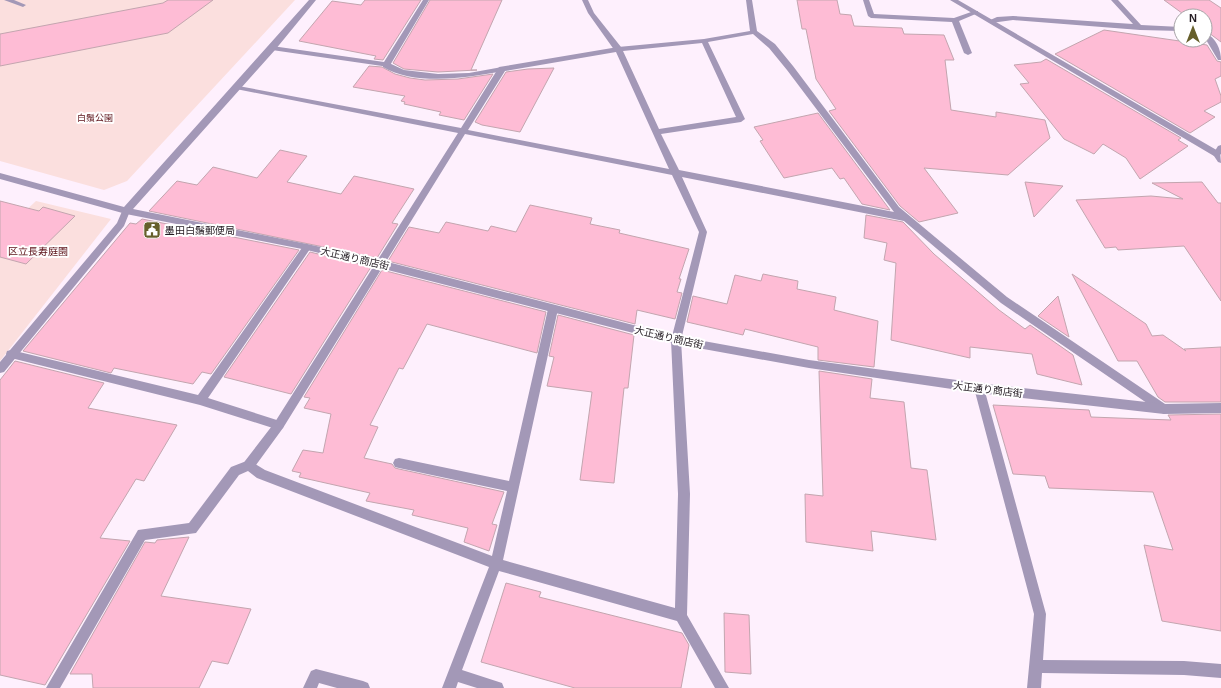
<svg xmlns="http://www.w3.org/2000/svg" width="1221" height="688" font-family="Arial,'Noto Sans JP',sans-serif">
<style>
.green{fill:#fbdfde}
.building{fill:#febcd5;stroke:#c3a5af}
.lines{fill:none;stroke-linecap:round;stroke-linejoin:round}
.service{fill:#a398b7;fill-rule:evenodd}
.minor{fill:#a398b7;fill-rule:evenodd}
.tertiary{fill:#a398b7;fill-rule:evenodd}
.labels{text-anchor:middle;stroke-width:4;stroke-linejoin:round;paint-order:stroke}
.far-park-label{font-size:9px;fill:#5a0f16;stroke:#fff}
.poi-label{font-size:10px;fill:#231b22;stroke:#fff;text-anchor:start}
.park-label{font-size:10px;fill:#5a0f16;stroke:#fff}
.street-label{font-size:10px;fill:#231b22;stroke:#fff}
</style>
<rect width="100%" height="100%" fill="#fef0fd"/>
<g class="green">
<path d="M0 0H295L127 181 104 190 0 161Z"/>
<path d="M36 201 111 219 0 361V235Z"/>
</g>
<g class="building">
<path d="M168 0H213L168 33 0 66V34L163 3Z"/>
<path d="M365 0H421L383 60 374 59 376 56 299 41 332 1 361 5Z"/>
<path d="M430 0H502L471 70H477L438 72 404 69 393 63Z"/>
<path d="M797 0H837L840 14 851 15 854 26 902 28 904 34 944 35 954 60H945L951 110 996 117V112L1045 120 1050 138 1008 175 924 168 958 213 919 222 900 206 829 111 836 109 816 79 806 29H802Z"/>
<path d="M1164 0H1209L1221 8V42L1205 30V16H1186Z"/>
<path d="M1104 30 1207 45 1217 61 1221 62V76L1215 79 1221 96V102L1204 111 1215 117 1190 133 1055 54Z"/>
<path d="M1046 59 1181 138 1178 140 1188 146 1140 179 1126 158 1103 144 1094 154 1064 139 1020 84 1029 83 1014 65 1041 62Z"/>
<path d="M369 66 382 67 395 74 410 78 425 80 458 79 493 74 464 120 439 115 441 112 404 104 405 102 401 101 405 96 353 87Z"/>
<path d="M554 68 520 132 482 125 475 122 506 72 528 69Z"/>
<path d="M818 113 890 210 862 204 844 178 840 179 832 168 784 178 760 141 763 140 754 127Z"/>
<path d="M280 150 307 156 287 182 341 194 354 176 414 189 392 223 398 224 377 258 149 211 177 181 197 185 213 167 257 178Z"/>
<path d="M1025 182 1063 186 1034 217Z"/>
<path d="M1202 182 1218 203H1221V301L1184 246 1118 250 1116 247 1105 248 1076 200 1151 196 1183 199 1152 183Z"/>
<path d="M0 201 39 211 43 207 75 216 26 264 0 257Z"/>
<path d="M530 205 592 218 590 224 620 230 619 233 689 249 679 279H681L677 292 682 293 675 319 637 310 635 324 388 261 409 227 439 233 446 222 488 231 491 226 516 232Z"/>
<path d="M866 215 903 222 934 254 999 310 1025 329 1030 325 1073 355 1082 385 1037 374 1032 354 970 347V358L891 340 896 263 884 260 887 243 864 238Z"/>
<path d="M142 219 299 250 211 374 202 372 193 384 114 368 111 373 23 351 130 223 136 224Z"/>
<path d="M310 252 371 267 291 394 224 377Z"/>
<path d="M382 270 546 312 537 353 427 324 403 369 399 368 370 425 378 427 364 458 392 464 395 468 399 469 504 492 492 524 497 525 489 551 464 542 468 528 412 515 414 510 366 501 370 493 299 477 301 473 292 471 303 450 323 453 331 414 304 408 310 398 304 397Z"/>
<path d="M763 274 798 281 797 289 836 297 834 310 878 321 874 367 818 360V347L745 329 743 335 687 322 693 296 727 304 735 275 761 281Z"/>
<path d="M1072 274 1146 324 1152 336 1163 335 1186 351 1184 349 1221 347V402H1165L1158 397 1137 361H1118Z"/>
<path d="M1058 296 1069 337 1038 316Z"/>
<path d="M558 315 634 335 628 388H624L614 483 580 480 592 392 547 386 554 357 549 356Z"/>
<path d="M15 361 104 383 88 408 177 425 144 481 136 479 100 538 130 541 45 685 0 675V380Z"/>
<path d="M819 371 872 379 870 398 904 402 911 468 927 470 936 540 871 531 873 551 806 542 805 494 823 496Z"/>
<path d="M993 405 1089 410 1091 417 1171 420 1168 415 1221 414V631L1162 621 1144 545 1173 550 1153 492 1049 488 1045 476 1013 474Z"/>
<path d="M189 537 161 596 251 609 228 664 212 661 199 688H93L92 674H70L145 542 155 543 157 540Z"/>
<path d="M506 583 541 592 539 597 682 633 689 645 681 688H575L481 662Z"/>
<path d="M724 613 749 615 751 674 725 672Z"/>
</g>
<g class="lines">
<g class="service">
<path d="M4 0H14L26 5 23 7Z"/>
<path d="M582 0H588L594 13 621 47V51H615L588 13Z"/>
<path d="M863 0H869L874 14 954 18 974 11H978V13L959 21 972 53 968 55 964 53 952 22 871 18 868 16Z"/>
<path d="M1111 0H1118L1141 25 1181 27V31L1140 30 1013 20 991 23 988 21 997 17 1013 16 1133 24Z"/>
<path d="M1205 33C1216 37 1221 50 1221 60H1218L1205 38Z"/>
<path d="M383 63H389L404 70 438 74 469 73 502 67 506 69 502 71C469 78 414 86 383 67Z"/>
<path d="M1221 145V154L1217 157 1214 156 1213 154 1218 146Z"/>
<path d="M307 244 312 247 310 249 208 398 283 422 284 425 283 428 279 430 200 405 11 358 7 357 6 354 7 351 11 350 198 395 304 245Z"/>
<path d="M553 305 556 306 558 309 503 560 675 608 678 494 671 340 672 337 676 336 680 337 681 340 690 494 687 615 729 688H715L677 621 499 571 462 670 502 683 504 688H477L458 682 456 688H442L489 567 257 478 248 471 239 475 196 533 145 540 60 688H46L138 530 189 523 231 467 249 460 265 470 492 556 507 491 399 468 395 467 393 463 395 459 399 458 509 481 548 309 550 306Z"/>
<path d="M316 669 363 681 368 683 370 688H337L319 683 317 688H303L311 671Z"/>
</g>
<g class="minor">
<path d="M423 0H429L389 67 272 50 268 48 272 46 384 62Z"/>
<path d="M746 0H752L757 31 775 44 793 66 899 207 1007 297 1168 406 1169 409 1168 412 1164 414 1160 412 1001 303 904 221 682 177 707 232 681 340 680 343 676 344 672 343 671 340 699 232 672 175 465 134 283 428 253 469 249 470 245 469 243 465 245 461 275 422 458 133 236 89H233V85L461 128 499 67 618 47 704 39 750 31ZM753 34 769 48 787 70 894 212 679 170 661 134 741 122 745 119 708 42ZM702 43 736 117 659 129 623 51ZM616 52 669 169 468 130 505 71Z"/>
<path d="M950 0H958L1220 152 1221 163 1218 162 1214 156Z"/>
<path d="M126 208 130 211 124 226 4 372 0 373V362L117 223 123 209Z"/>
<path d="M979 383 983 385 984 388 1046 614 1043 660 1184 661 1221 664V678L1184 675 1042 673 1041 688H1027L1034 614 974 388 975 385Z"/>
</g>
<path class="tertiary" d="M309 0H316L275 50 133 209 307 244 380 260 676 336 809 360 979 383 1164 404 1221 403V413L1164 414 979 393 809 368 676 344 380 268 307 250 126 214 0 179V173L124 207Z"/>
</g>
<defs>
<symbol id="civic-square" viewBox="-11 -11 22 22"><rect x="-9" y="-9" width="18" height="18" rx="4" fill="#665f2b" stroke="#fff"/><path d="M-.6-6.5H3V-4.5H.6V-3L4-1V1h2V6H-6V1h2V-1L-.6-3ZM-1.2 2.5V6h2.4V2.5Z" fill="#fff"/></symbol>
</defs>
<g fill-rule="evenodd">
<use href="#civic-square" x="142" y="220" width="20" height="20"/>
</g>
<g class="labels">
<g class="far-park-label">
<text x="95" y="121">白鬚公園</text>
</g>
<g class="poi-label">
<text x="165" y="234">墨田白鬚郵便局</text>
</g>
<g class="park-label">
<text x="38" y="255">区立長寿庭園</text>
</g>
<g class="street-label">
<text transform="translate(355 258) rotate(13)" y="4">大正通り商店街</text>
<text transform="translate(669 337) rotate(13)" y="4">大正通り商店街</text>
<text transform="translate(988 389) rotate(7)" y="4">大正通り商店街</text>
</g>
</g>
<g transform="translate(1193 28)"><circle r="19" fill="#ffffff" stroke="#a7a4a7"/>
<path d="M0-3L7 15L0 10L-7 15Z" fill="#665f2b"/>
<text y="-6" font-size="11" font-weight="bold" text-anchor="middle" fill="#231b22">N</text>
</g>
</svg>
